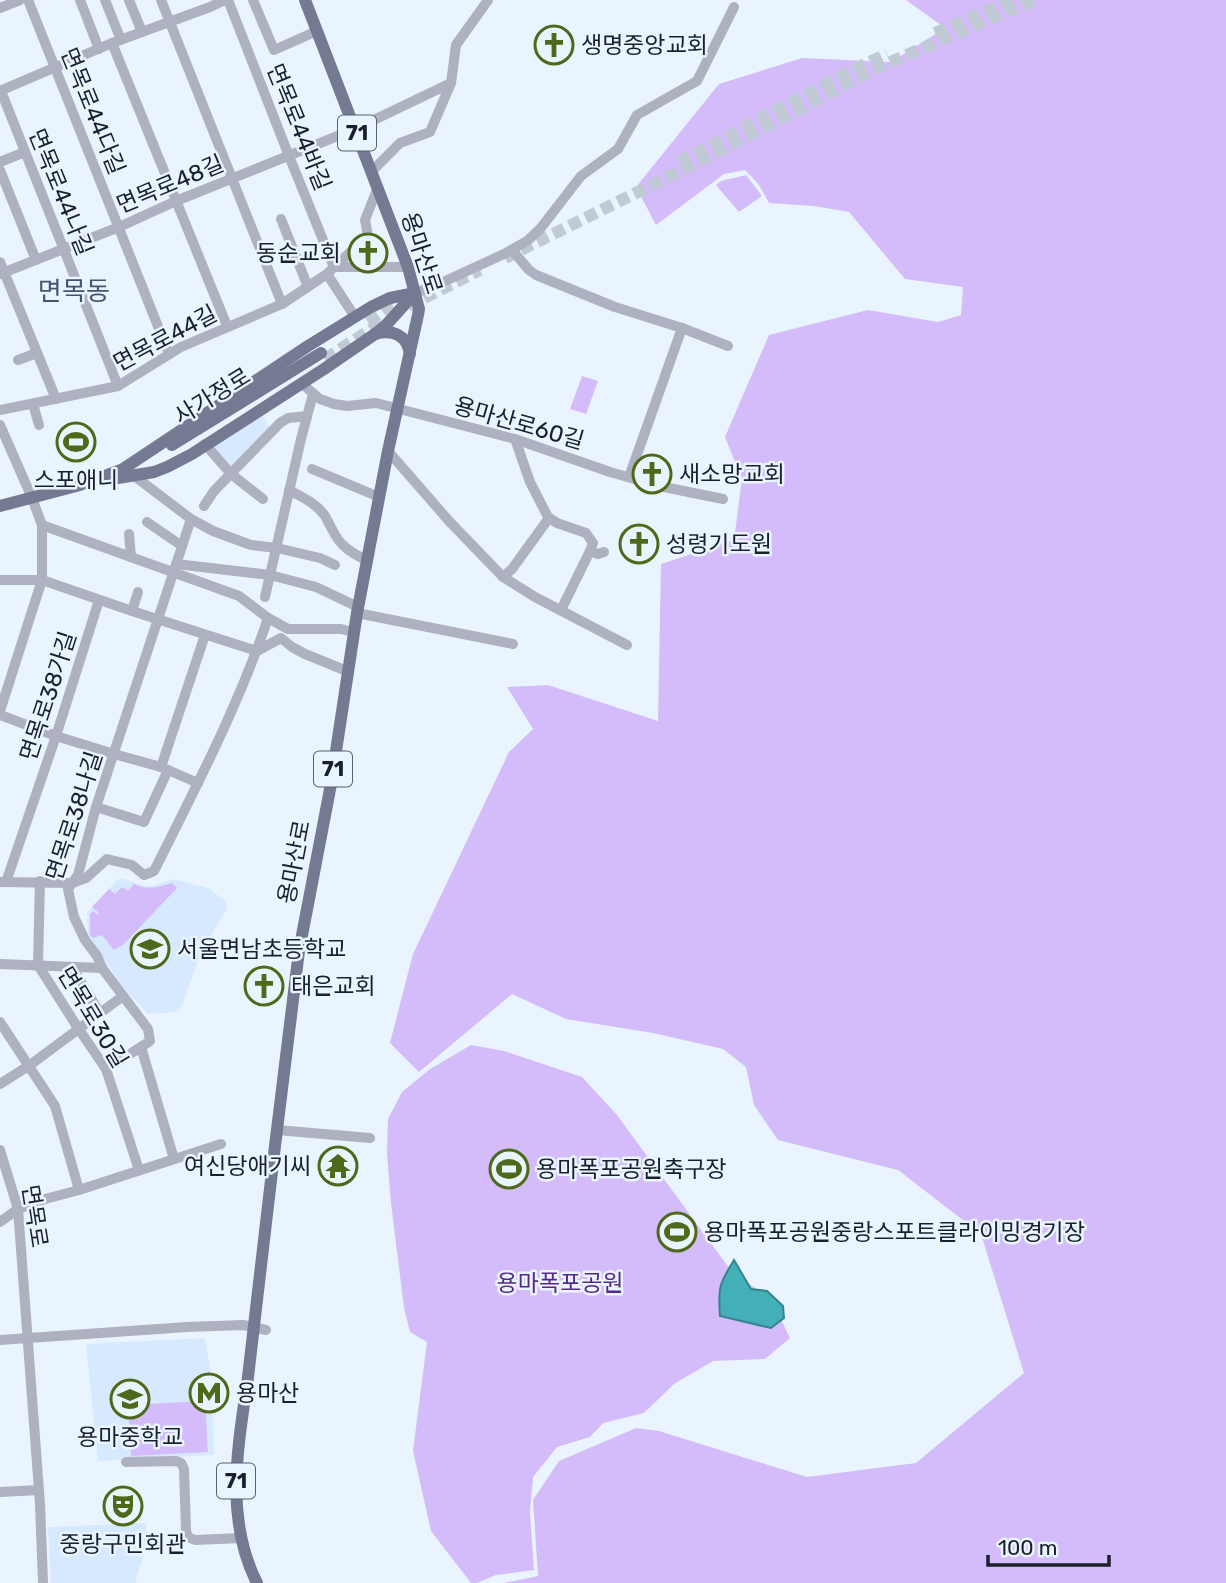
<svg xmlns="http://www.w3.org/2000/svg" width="1226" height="1583" font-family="Rubik,'Noto Sans KR',sans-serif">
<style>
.built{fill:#d7e9fe}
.green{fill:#d4bcfa}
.water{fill:#43afb6;stroke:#36848c;stroke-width:2}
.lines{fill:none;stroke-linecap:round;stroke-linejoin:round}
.major-tunnel{stroke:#c0cad5;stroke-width:12;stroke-dasharray:12 6;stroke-linecap:butt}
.minor{stroke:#aeb1bf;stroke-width:10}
.major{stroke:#757a93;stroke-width:12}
.major-bridge{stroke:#757a93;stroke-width:12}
.labels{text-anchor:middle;stroke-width:5;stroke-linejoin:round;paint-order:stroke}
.shield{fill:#eaf4ff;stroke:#57606b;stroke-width:2}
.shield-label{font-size:21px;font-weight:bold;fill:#18212b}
.poi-label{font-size:23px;fill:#18212b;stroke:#eaf4ff;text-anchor:start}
.street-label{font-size:23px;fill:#18212b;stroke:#eaf4ff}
.park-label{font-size:23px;fill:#572887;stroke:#eaf4ff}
.quarter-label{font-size:26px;fill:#41566d;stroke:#eaf4ff}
</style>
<rect width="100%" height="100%" fill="#eaf4ff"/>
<g class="built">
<path d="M259 411 271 428 231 471 209 445Z"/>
<path d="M118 879H123L145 886H152L174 879 210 889 226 902 227 908 200 955 181 1008 177 1012 148 1014 124 988 88 936 87 913Z"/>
<path d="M204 1338 211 1371 214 1455 98 1461 86 1344Z"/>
<path d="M146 1523 147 1544 135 1583H51L48 1527Z"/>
</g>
<g class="green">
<path d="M906 0H1226V1583H504L538 1576 533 1500 559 1461 636 1428 659 1431 807 1477 916 1463 1024 1373 981 1234 898 1170 778 1140 754 1105 746 1067 723 1049 653 1033 566 1019 512 994 419 1072 390 1043 413 954 509 752 533 729 507 687 548 685 658 721 661 564 734 540 742 479 725 437 769 335 868 310 938 322 961 315 963 287 905 279 849 212 814 206 769 203 759 185 745 170 724 174 656 225 636 187 719 84 802 58 891 62 945 28Z"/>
<path d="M746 175 762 196 739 212 716 185 721 181Z"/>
<path d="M582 376 598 381 586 414 570 409Z"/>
<path d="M172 883 177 888 123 945 114 950 102 935 93 938 90 935V914L93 911 98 915 99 913 92 907 109 889 115 894 122 887 128 891 134 884C147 891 158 887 172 883Z"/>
<path d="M471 1045 504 1051 582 1077 617 1115 732 1272 771 1299 790 1338 765 1359 713 1361 674 1384 644 1413 603 1423 590 1437 557 1447 533 1477 530 1511 534 1570 496 1575 477 1583H471L431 1531 413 1451 427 1342 410 1332 404 1308 391 1203 387 1154 388 1119 402 1092 430 1069Z"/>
<path d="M205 1401 208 1452 131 1456 128 1405Z"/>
</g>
<path class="water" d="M734 1260 751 1289 767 1291 783 1306 784 1318 771 1328 720 1316C718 1288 719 1284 734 1260Z"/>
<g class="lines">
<g class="major-tunnel">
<path d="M935 33 1012 0"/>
<path d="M679 162 865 64 887 54"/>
<path d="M505 258 674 174 879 67 1034 0"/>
<path d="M408 306 480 270"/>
<path d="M368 322 392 305 413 296"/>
<path d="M325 359 384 321"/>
</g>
<g class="minor">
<path d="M28 0 169 354"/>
<path d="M80 0 99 49"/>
<path d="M105 0 121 40"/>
<path d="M129 0 142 32"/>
<path d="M161 0 282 304"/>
<path d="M228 0 289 156 334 267 368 236 365 220 378 187"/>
<path d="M253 0 274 50 317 31"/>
<path d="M0 8 20 0"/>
<path d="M112 43 227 326"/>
<path d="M0 91 112 43 210 7 225 0"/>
<path d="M1 91 118 386"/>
<path d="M0 162 25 152"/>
<path d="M0 170 36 260"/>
<path d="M372 171 400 143 430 132 451 83"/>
<path d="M281 219 308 287"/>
<path d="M512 250 529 270 536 275 615 307 682 328 728 346"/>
<path d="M0 262 56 399"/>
<path d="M0 274 119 227 176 201 355 129 451 83 456 45 488 0"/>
<path d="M327 274 355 317"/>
<path d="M415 293 441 283 504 254 527 241 540 229 581 176 618 149 637 115 697 81 734 7"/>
<path d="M18 360 37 353"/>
<path d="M301 383 320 399 334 404 347 406 376 403 515 439 610 472 659 486 723 499"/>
<path d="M33 404 39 425"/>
<path d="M0 410 118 386 181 347 282 304 327 274 334 267H408"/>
<path d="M0 425 32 498 42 525V580L0 711"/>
<path d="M515 439 530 482 548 517 557 523 586 533 593 543 590 551 598 554 604 552"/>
<path d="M205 444 231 474 263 499"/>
<path d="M388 451 449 521 503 577 535 597 627 645"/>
<path d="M312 469 379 497"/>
<path d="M133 475 191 519 213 531 251 545 277 548 320 558 335 565"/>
<path d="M629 477 682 328"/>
<path d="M289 490C302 497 316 503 325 516 328 521 330 526 333 531 340 546 352 553 366 560"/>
<path d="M204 506 214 491 280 423 288 418 307 416"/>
<path d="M147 522 182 546"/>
<path d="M42 525 239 596 268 618 288 629H341L353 632"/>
<path d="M129 534 131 557"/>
<path d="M176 564 270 575 316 587 358 607"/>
<path d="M503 577 512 569 549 518"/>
<path d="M0 580H42L132 611 257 651 281 638 292 647 305 654 347 671"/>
<path d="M265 597 301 439 313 394"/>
<path d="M561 610 590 551"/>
<path d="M132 611 138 592"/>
<path d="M357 613 513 644"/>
<path d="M0 715 56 736 114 754 161 767 198 783"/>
<path d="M161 767 205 635"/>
<path d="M96 807 144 822 168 770"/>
<path d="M40 881 38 965 78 1028 106 1069 139 1170"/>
<path d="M0 882 72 883 86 878 107 859 132 865 144 875 154 871C195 789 239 705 268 618"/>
<path d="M6 882 56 736 99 600"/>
<path d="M0 964 102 968"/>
<path d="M72 967 100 1013"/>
<path d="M0 1022 55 1106 79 1190"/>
<path d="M106 1069 141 1047"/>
<path d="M0 1084 30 1065 123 996"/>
<path d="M277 1130 370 1138"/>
<path d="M0 1150 18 1209 40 1504 43 1583"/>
<path d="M174 1159 141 1047 150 1041 148 1029 102 968 97 956 85 940 74 917 68 889 78 875 96 807 191 519"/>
<path d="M0 1222 18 1209 45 1199 79 1190 221 1144"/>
<path d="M0 1340 187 1327 243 1325 266 1330"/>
<path d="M126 1462 176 1461 181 1463 184 1469 186 1530 188 1537 195 1540 241 1538"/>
<path d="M0 1492 39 1490"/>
</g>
<g class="major">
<path d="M375 334C393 329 407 335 410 354"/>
<path d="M172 445 321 353"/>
<path d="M112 479 154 472 167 467 192 454 324 369 375 334 387 324 415 293"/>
<path d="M0 506 80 485 123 469 308 346 371 307 390 298 415 293"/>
<path d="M275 1146 299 951 331 784 357 613 388 451 418 315 419 309 408 267 305 0"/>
<path d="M248 1377C238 1447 224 1517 257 1583"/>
</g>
<path class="major-bridge" d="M248 1377 275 1146"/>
</g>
<defs>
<symbol id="church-ring" viewBox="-11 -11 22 22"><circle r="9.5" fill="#eaf4ff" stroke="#4f681a" stroke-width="1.5"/><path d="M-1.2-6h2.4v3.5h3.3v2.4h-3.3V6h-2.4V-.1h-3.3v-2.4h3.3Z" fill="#4f681a"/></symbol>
<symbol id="stadium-ring" viewBox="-11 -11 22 22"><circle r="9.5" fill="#eaf4ff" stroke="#4f681a" stroke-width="1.5"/><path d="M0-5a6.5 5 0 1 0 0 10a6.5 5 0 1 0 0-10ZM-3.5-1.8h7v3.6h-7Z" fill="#4f681a"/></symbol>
<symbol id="school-ring" viewBox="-11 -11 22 22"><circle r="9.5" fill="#eaf4ff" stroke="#4f681a" stroke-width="1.5"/><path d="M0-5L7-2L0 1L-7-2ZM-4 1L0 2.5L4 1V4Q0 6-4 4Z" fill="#4f681a"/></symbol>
<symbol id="temple-ring" viewBox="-11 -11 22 22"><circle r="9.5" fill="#eaf4ff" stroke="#4f681a" stroke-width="1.5"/><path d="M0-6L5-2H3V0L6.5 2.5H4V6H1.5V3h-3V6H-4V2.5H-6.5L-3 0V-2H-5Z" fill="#4f681a"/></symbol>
<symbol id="metro-ring" viewBox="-11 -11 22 22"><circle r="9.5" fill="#eaf4ff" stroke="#4f681a" stroke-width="1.5"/><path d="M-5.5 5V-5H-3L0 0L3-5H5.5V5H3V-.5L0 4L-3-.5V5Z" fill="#4f681a"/></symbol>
<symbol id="theatre-ring" viewBox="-11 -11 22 22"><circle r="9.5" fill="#eaf4ff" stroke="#4f681a" stroke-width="1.5"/><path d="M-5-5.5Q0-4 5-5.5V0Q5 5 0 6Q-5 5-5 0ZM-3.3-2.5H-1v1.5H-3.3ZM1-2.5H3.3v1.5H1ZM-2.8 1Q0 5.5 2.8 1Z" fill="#4f681a"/></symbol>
</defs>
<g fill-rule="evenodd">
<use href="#church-ring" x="532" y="23" width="44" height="44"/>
<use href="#church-ring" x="346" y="231" width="44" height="44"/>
<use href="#stadium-ring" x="54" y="420" width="44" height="44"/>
<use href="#church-ring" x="630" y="452" width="44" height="44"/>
<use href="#church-ring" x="617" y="522" width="44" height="44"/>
<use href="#school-ring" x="128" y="927" width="44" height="44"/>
<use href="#church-ring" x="242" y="964" width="44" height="44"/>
<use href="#temple-ring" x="316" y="1144" width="44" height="44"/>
<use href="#stadium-ring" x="487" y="1147" width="44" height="44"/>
<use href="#stadium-ring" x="655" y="1210" width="44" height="44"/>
<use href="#metro-ring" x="187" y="1371" width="44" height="44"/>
<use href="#school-ring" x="108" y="1377" width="44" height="44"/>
<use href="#theatre-ring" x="101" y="1484" width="44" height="44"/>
</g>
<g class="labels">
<g class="shield">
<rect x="338" y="115.5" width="38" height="35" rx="5"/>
<rect x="314" y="751.5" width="38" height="35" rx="5"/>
<rect x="217" y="1463.5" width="38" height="35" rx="5"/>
</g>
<g class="shield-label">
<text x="357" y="140">71</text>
<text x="333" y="776">71</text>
<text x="236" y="1488">71</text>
</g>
<g class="poi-label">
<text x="581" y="53">생명중앙교회</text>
<text x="341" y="261" text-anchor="end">동순교회</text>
<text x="679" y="482">새소망교회</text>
<text x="76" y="488" text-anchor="middle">스포애니</text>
<text x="666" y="552">성령기도원</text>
<text x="177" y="957">서울면남초등학교</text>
<text x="291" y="994">태은교회</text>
<text x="311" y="1174" text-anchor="end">여신당애기씨</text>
<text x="536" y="1177">용마폭포공원축구장</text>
<text x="704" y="1240">용마폭포공원중랑스포트클라이밍경기장</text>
<text x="236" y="1401">용마산</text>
<text x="130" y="1445" text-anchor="middle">용마중학교</text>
<text x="123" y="1552" text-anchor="middle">중랑구민회관</text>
</g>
<g class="street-label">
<text transform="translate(93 111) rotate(68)" y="8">면목로44다길</text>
<text transform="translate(299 127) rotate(68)" y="8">면목로44바길</text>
<text transform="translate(170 184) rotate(-23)" y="8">면목로48길</text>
<text transform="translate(61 192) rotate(68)" y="8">면목로44나길</text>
<text transform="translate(422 253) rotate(72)" y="8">용마산로</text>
<text transform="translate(165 338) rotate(-28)" y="8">면목로44길</text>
<text transform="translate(212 396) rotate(-32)" y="8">사가정로</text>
<text transform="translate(519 423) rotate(16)" y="8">용마산로60길</text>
<text transform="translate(48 696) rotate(-72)" y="8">면목로38가길</text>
<text transform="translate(74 816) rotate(-72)" y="8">면목로38나길</text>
<text transform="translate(294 862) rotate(-79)" y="8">용마산로</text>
<text transform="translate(93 1017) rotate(59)" y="8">면목로30길</text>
<text transform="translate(35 1216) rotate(81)" y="8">면목로</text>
</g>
<g class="park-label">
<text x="560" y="1291">용마폭포공원</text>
</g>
<g class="quarter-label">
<text x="74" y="300">면목동</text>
</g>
</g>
<path d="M988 1555v10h121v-10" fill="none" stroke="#18212b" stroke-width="3.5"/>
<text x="998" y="1555" font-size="21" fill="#18212b" stroke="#eaf4ff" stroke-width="5" paint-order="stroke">100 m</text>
</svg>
